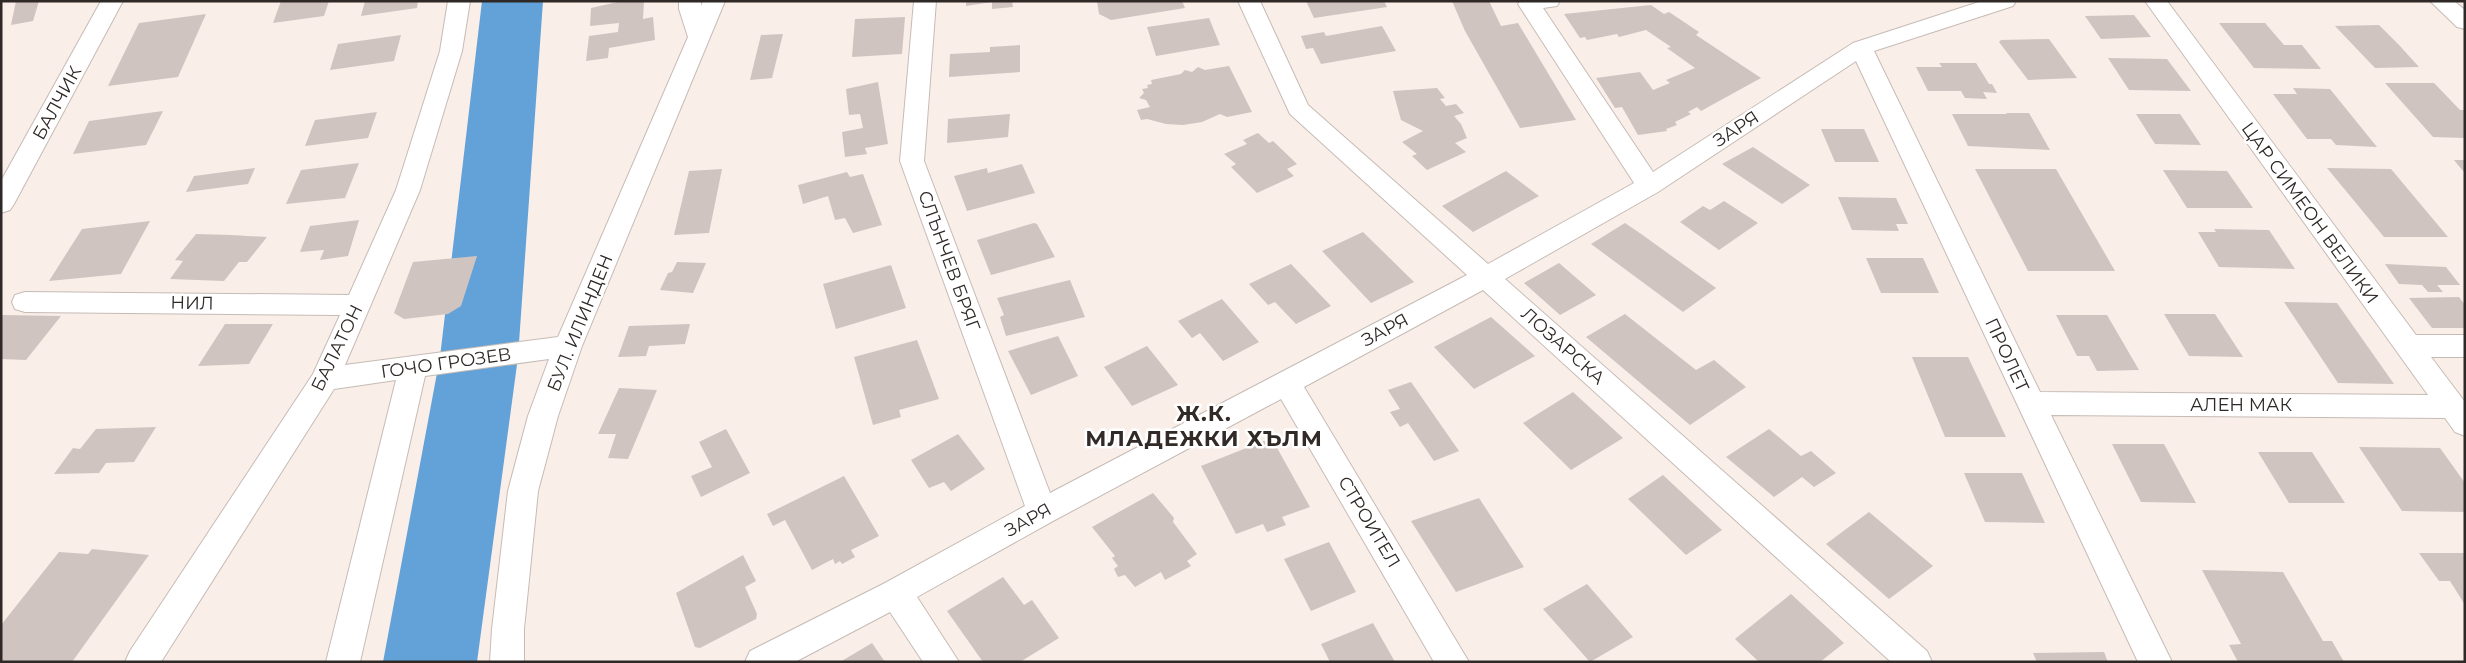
<svg xmlns="http://www.w3.org/2000/svg" width="2466" height="663" font-family="Montserrat,sans-serif">
<style>
.lines{fill:none;stroke-linecap:round;stroke-linejoin:round}
.river{fill:#62a2d9;fill-rule:evenodd}
.building{fill:#d0c4c0}
.minor-casing{stroke:#c6bbb5;stroke-width:2}
.tertiary-casing{stroke:#c6bbb5;stroke-width:2}
.minor{fill:#fff;fill-rule:evenodd}
.tertiary{fill:#fff;fill-rule:evenodd}
.labels{text-anchor:middle;stroke-width:5;stroke-linejoin:round;paint-order:stroke}
.street-label{font-size:18px;fill:#2e2927;stroke:#fff}
.district-label{font-size:22px;font-weight:bold;letter-spacing:1px;fill:#322a26;stroke:#fff}
</style>
<rect width="100%" height="100%" fill="#faeee9"/>
<g class="lines">
<path class="river" d="M482 1H543L518 357 477 662H383L440 357Z"/>
</g>
<g class="building">
<path d="M16 1H39L33 21 11 25Z"/>
<path d="M281 1H329L324 16 273 23Z"/>
<path d="M365 1H418L417 8 361 16Z"/>
<path d="M622 1H644L643 19 653 17 655 40 609 48 608 58 586 61 589 36 618 32 619 23 590 26 591 8Z"/>
<path d="M966 1H1012L1013 7 992 9V2L966 6Z"/>
<path d="M1097 1H1182L1185 8 1111 20 1099 14Z"/>
<path d="M1306 1H1384L1387 7 1314 18Z"/>
<path d="M1452 1H1489L1501 26 1518 23 1576 120 1520 128 1465 31Z"/>
<path d="M1651 5 1664 14 1669 12 1699 32 1696 35 1761 78 1701 111 1697 107 1688 112 1691 114 1675 122 1677 125 1666 129 1667 131 1638 135 1622 107 1615 108 1596 78 1640 72 1653 90 1670 83 1666 80 1695 68 1667 48 1671 47 1646 30 1619 37 1617 34 1587 40 1585 37 1580 38 1564 14Z"/>
<path d="M206 14 178 77 108 86 139 23Z"/>
<path d="M2134 15 2151 37 2101 39 2085 16Z"/>
<path d="M905 17 902 54 852 57 855 19Z"/>
<path d="M1209 18 1220 45 1156 56 1147 27Z"/>
<path d="M2219 23H2265L2284 45H2302L2321 69 2254 68Z"/>
<path d="M2379 25 2399 45 2419 67 2375 68 2335 26Z"/>
<path d="M1382 26 1396 51 1321 64 1313 48 1306 49 1301 36 1324 32 1326 36Z"/>
<path d="M783 34 772 78 750 80 761 35Z"/>
<path d="M401 35 394 61 330 70 338 44Z"/>
<path d="M2049 39 2077 78 2028 80 1999 42 2001 40Z"/>
<path d="M1020 45V72L949 77 950 54 990 52V47Z"/>
<path d="M2108 58 2167 59 2191 91 2129 90Z"/>
<path d="M1939 63H1976L1989 84H1992L1997 93 1983 92 1987 99 1965 98 1961 91H1928L1916 67H1942Z"/>
<path d="M1229 66 1252 112 1227 117 1220 114 1202 122 1183 125 1166 124 1147 119 1141 120 1137 110 1150 107 1146 100 1139 98 1144 93 1142 89 1148 88 1147 85 1152 84 1151 80 1181 74 1185 70 1192 72 1198 67 1205 70Z"/>
<path d="M878 82 888 144 865 148 867 154 845 157 842 132 863 128 860 114 849 115 846 89Z"/>
<path d="M2385 83H2434L2460 110H2465V138L2433 137Z"/>
<path d="M1437 88 1445 98 1440 99 1446 106 1456 104 1464 113 1454 116 1461 124 1467 138 1455 143 1466 152 1427 170 1412 156 1417 154 1402 142 1423 131 1401 120 1393 91Z"/>
<path d="M2293 88 2330 89 2377 147 2336 145 2331 139H2307L2273 94H2297Z"/>
<path d="M163 111 146 145 73 154 89 121Z"/>
<path d="M377 112 368 138 305 146 315 120Z"/>
<path d="M2006 113H2029L2050 150 1968 146 1952 114H2007Z"/>
<path d="M1010 114 1008 137 947 143 948 119Z"/>
<path d="M2136 114H2180L2201 145 2155 144Z"/>
<path d="M1821 129H1864L1879 162H1835Z"/>
<path d="M1258 133 1269 143 1273 141 1297 164 1287 169 1294 176 1257 193 1231 167 1236 164 1224 154 1247 144 1243 140Z"/>
<path d="M1753 147 1810 185 1782 204 1722 164Z"/>
<path d="M2454 160H2465V173L2458 165Z"/>
<path d="M359 163 345 198 286 204 301 170Z"/>
<path d="M1022 164 1035 193 967 211 954 176 987 168 988 173Z"/>
<path d="M255 168 248 184 186 192 194 176Z"/>
<path d="M2327 168 2391 169 2448 237H2384Z"/>
<path d="M722 169 709 233 674 235 689 171Z"/>
<path d="M1975 169H2056L2115 271H2028Z"/>
<path d="M2163 170 2227 171 2253 208H2187Z"/>
<path d="M1506 171 1539 196 1473 232 1442 206Z"/>
<path d="M847 172 850 177 863 174 882 225 853 233 845 218 835 220 828 196 803 204 798 185Z"/>
<path d="M1838 197 1896 198 1908 224H1896L1899 231 1852 230Z"/>
<path d="M1724 201 1758 223 1719 250 1680 222 1703 206 1710 210Z"/>
<path d="M359 220 348 256 320 260 324 250 300 252 310 226Z"/>
<path d="M150 221 121 274 49 281 82 229Z"/>
<path d="M1034 223 1037 224 1055 257 991 275 977 240Z"/>
<path d="M1625 223 1644 236 1716 288 1683 312 1591 244Z"/>
<path d="M2214 229 2269 230 2295 269 2219 267 2198 232H2216Z"/>
<path d="M1363 232 1414 282 1371 303 1322 251Z"/>
<path d="M196 234 231 235 267 237 247 262H239L224 281 170 279 183 261 175 260Z"/>
<path d="M477 256 461 306 448 314 404 319 394 313 413 262Z"/>
<path d="M1866 258H1923L1939 293H1881Z"/>
<path d="M677 262 706 263 693 293 660 290 668 273 672 272Z"/>
<path d="M1559 263 1596 295 1560 315 1524 283Z"/>
<path d="M1291 264 1331 306 1296 324 1275 302 1268 305 1249 284Z"/>
<path d="M2385 264 2446 267 2460 285H2437L2443 292H2428L2422 285 2399 284Z"/>
<path d="M891 265 906 308 836 329 823 284Z"/>
<path d="M1070 280 1085 317 1006 336 1000 317 1004 315 997 298Z"/>
<path d="M2459 297 2465 305V328H2432L2409 298Z"/>
<path d="M1222 299 1259 342 1223 361 1200 333 1192 338 1178 321Z"/>
<path d="M2284 302 2337 303 2394 384 2338 383Z"/>
<path d="M1625 314 1696 370 1714 360 1746 387 1690 425 1586 337Z"/>
<path d="M2164 314H2215L2243 357 2189 356Z"/>
<path d="M1 315 61 316 26 360 1 359Z"/>
<path d="M2056 315H2107L2139 370 2097 371 2089 356H2077Z"/>
<path d="M1491 317 1535 356 1474 389 1434 347Z"/>
<path d="M225 324H273L249 364 198 366Z"/>
<path d="M690 324 685 344 649 346 646 356 618 357 629 326Z"/>
<path d="M1058 336 1078 376 1031 395 1008 351Z"/>
<path d="M917 340 939 399 899 410 901 417 873 425 854 357Z"/>
<path d="M1147 346 1178 385 1132 406 1104 367Z"/>
<path d="M1912 357H1968L2006 437H1945Z"/>
<path d="M1411 382 1459 451 1434 461 1408 423 1400 427 1390 412 1400 409 1388 390Z"/>
<path d="M619 388 657 390 628 459 608 458 616 434H598Z"/>
<path d="M1573 392 1623 438 1571 470 1523 423Z"/>
<path d="M156 427 134 462 106 463 99 473 54 474 73 448 80 449 96 429Z"/>
<path d="M726 429 750 473 701 497 691 476 712 467 699 442Z"/>
<path d="M1769 429 1801 456 1811 451 1836 473 1814 487 1802 477 1774 497 1726 457Z"/>
<path d="M958 434 985 469 951 491 944 482 929 488 911 460Z"/>
<path d="M1264 441 1276 446 1310 507 1282 517 1286 525 1267 532 1263 524 1236 534 1201 466Z"/>
<path d="M2112 444H2164L2196 503 2141 502Z"/>
<path d="M2359 447 2440 448 2465 483V512L2402 511Z"/>
<path d="M2258 452H2312L2345 503H2289Z"/>
<path d="M1964 473H2022L2045 523 1985 522Z"/>
<path d="M1663 475 1722 530 1686 555 1628 499Z"/>
<path d="M844 476 879 536 851 550 855 557 842 564 840 561 835 564 833 559 812 570 785 520 773 526 767 514Z"/>
<path d="M1153 493 1174 518 1173 522 1197 554 1187 561 1191 566 1165 580 1161 572 1135 587 1125 575 1118 577 1114 569 1118 566 1112 558 1115 556 1092 527Z"/>
<path d="M1479 498 1524 567 1456 592 1411 521Z"/>
<path d="M1869 512 1933 566 1889 599 1826 544Z"/>
<path d="M1329 542 1356 592 1311 611 1284 559Z"/>
<path d="M92 549 149 555 72 662H1V625L59 552 88 554Z"/>
<path d="M2419 553H2465V605L2450 581H2439Z"/>
<path d="M743 555 756 581 745 587 757 614 756 619 700 648 695 647 676 593Z"/>
<path d="M2202 570 2283 572 2323 641H2332L2344 662H2238L2229 645 2241 644Z"/>
<path d="M1003 577 1024 605 1032 600 1059 638 1020 662H983L947 611Z"/>
<path d="M1587 584 1633 637 1590 662 1543 609Z"/>
<path d="M1791 594 1844 643 1820 662H1759L1735 639Z"/>
<path d="M1373 623 1395 662H1330L1321 644Z"/>
<path d="M872 643 885 662H840Z"/>
<path d="M2104 652 2108 662H2037L2033 653Z"/>
</g>
<g class="lines">
<defs>
<g id="minor">
<path d="M101 1H123L14 204 10 210 1 213V181Z"/>
<path d="M448 1H470L462 51 420 190 345 365 558 337 688 37 679 9V1H701V6L703 1H725L582 346 558 416 538 491 524 629V662H490L492 629 508 491 528 416 549 359 425 376 360 662H326L396 380 334 389 161 662H125L130 651 313 374 340 315 25 312 15 309 12 302 15 295 25 292 349 295 396 190 440 51Z"/>
<path d="M914 1H936L924 161 1050 493 1467 275 1290 114 1238 1H1260L1308 105 1488 264 1634 183 1518 4 1520 1H1560L1557 6 1543 8 1653 172 1853 43 1982 1H2016L2013 6 1874 51 2040 392 2428 395 2145 1H2167L2416 335H2465V357H2431L2465 402V436L2455 432 2445 418 2051 415 2172 662H2138L1856 61 1658 192 1505 279 1927 651 1932 662H1891L1483 290 1304 387 1469 662H1434L1281 399 1053 521 917 597 959 662H923L890 612 795 662H745L750 651 885 583 1025 506 900 161Z"/>
</g>
<path id="tertiary" d="M2430 1H2454L2465 10V29L2457 27Z"/>
</defs>
<use href="#minor" class="minor-casing"/>
<use href="#tertiary" class="tertiary-casing"/>
<use href="#minor" class="minor"/>
<use href="#tertiary" class="tertiary"/>
</g>
<g class="labels">
<g class="street-label">
<text transform="translate(57 103) rotate(-61)" y="6">БАЛЧИК</text>
<text transform="translate(1736 129) rotate(-33)" y="6">ЗАРЯ</text>
<text transform="translate(2310 213) rotate(54)" y="6">ЦАР СИМЕОН ВЕЛИКИ</text>
<text transform="translate(949 261) rotate(70)" y="6">СЛЪНЧЕВ БРЯГ</text>
<text transform="translate(192 303) rotate(1)" y="6">НИЛ</text>
<text transform="translate(580 323) rotate(-68)" y="6">БУЛ. ИЛИНДЕН</text>
<text transform="translate(1385 330) rotate(-28)" y="6">ЗАРЯ</text>
<text transform="translate(1563 346) rotate(42)" y="6">ЛОЗАРСКА</text>
<text transform="translate(337 348) rotate(-64)" y="6">БАЛАТОН</text>
<text transform="translate(2007 355) rotate(65)" y="6">ПРОЛЕТ</text>
<text transform="translate(446 363) rotate(-8)" y="6">ГОЧО ГРОЗЕВ</text>
<text x="2241" y="411">АЛЕН МАК</text>
<text transform="translate(1028 520) rotate(-29)" y="6">ЗАРЯ</text>
<text transform="translate(1369 522) rotate(59)" y="6">СТРОИТЕЛ</text>
</g>
<g class="district-label">
<text x="1204" y="421">Ж.К.<tspan x="1204" dy="25">МЛАДЕЖКИ ХЪЛМ</tspan></text>
</g>
</g>
<rect width="2466" height="663" fill="none" stroke="#2e2927" stroke-width="5"/>
</svg>
